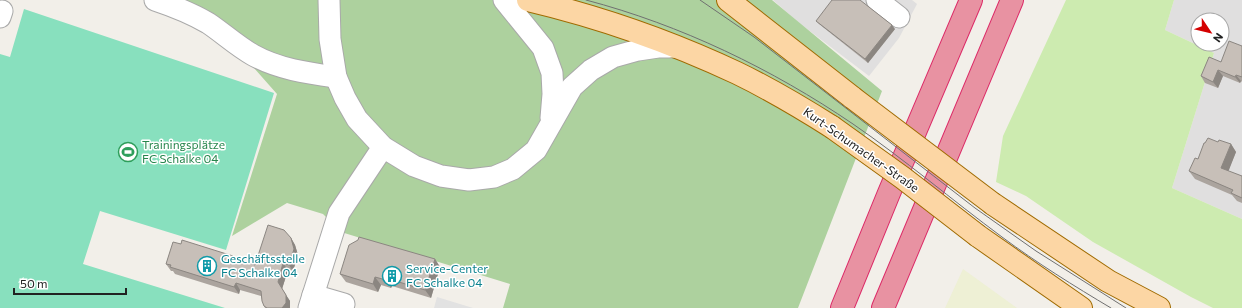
<svg xmlns="http://www.w3.org/2000/svg" width="1242" height="308" font-family="Commissioner,sans-serif">
<style>
.residential{fill:#e0dfdf;fill-rule:evenodd}
.farmland{fill:#eef0d5}
.grass{fill:#cdebb0}
.forest{fill:#add19e}
.pitch{fill:#88e0be}
.parking{fill:#e2e2e2}
.lines{fill:none;stroke-linecap:round;stroke-linejoin:round}
.minor-casing{stroke:#a9a9a9;stroke-width:23}
.major-casing{stroke:#a06b00;stroke-width:24}
.highway-casing{stroke:#dc2a67;stroke-width:24}
.minor{stroke:#fff;stroke-width:21}
.major{stroke:#fcd6a4;stroke-width:22}
.highway{stroke:#e892a2;stroke-width:22}
.tram{stroke:#707070;stroke-width:1}
.major-bridge-casing{stroke:#a06b00;stroke-width:24;stroke-linecap:butt}
.major-bridge{stroke:#fcd6a4;stroke-width:22}
.wall{fill:#aba49e}
.shaded-wall{fill:#8b8681}
.building{fill:#c7bfb8;stroke:#8b8681}
.labels{text-anchor:middle;stroke-width:3;stroke-linejoin:round;paint-order:stroke}
.leisure-label{font-size:12px;fill:#27864d;stroke:#fff;text-anchor:start}
.street-label{font-size:12px;fill:#222;stroke:#fff}
.culture-label{font-size:12px;fill:#0d838f;stroke:#fff;text-anchor:start}
</style>
<rect width="100%" height="100%" fill="#f2efe9"/>
<g class="residential">
<path d="M773 0H912L917 4 899 38 869 76 798 22Z"/>
<path d="M1174 0H1242V219L1172 188 1214 53 1165 30ZM1198 20H1222V44H1198Z"/>
</g>
<path class="farmland" d="M963 269 1017 308H945Z"/>
<path class="grass" d="M1066 0H1174L1165 30 1214 53 1172 188 1242 219V308H1213L1191 297 1093 242 1026 196 996 182 1003 136Z"/>
<path class="forest" d="M156 0H772L882 91 798 308H503L510 284 341 232 323 214 287 203 232 236 277 94 230 41Z"/>
<path class="pitch" d="M24 9 274 93 226 250 100 211 83 264 225 308H0V54L10 57Z"/>
<path class="parking" d="M437 297 473 308H434Z"/>
<g class="lines">
<defs>
<g id="minor">
<path d="M155 0C173 6 191 13 208 23 223 33 237 46 253 55 278 69 307 73 336 77"/>
<path d="M329 0 330 39 336 77 345 98 357 119 383 147 414 166 441 176 469 180 494 177 513 169 536 150 572 87 591 70 613 57 638 50 658 47H676"/>
<path d="M504 0 543 48 552 73 553 94 551 118"/>
<path d="M877 0 899 17"/>
<path d="M0 17 2 11"/>
<path d="M313 295 344 304"/>
<path d="M309 308 339 213 383 147"/>
</g>
<g id="major">
<path d="M528 0C600 17 671 42 737 73 770 89 802 108 832 127"/>
<path d="M728 0 853 98"/>
<path d="M993 204 1108 281 1159 308"/>
<path d="M978 236 1081 308"/>
</g>
<g id="highway">
<path d="M842 308 889 193 971 0"/>
<path d="M883 308 1012 0"/>
</g>
</defs>
<use href="#minor" class="minor-casing"/>
<use href="#major" class="major-casing"/>
<use href="#highway" class="highway-casing"/>
<use href="#minor" class="minor"/>
<use href="#major" class="major"/>
<use href="#highway" class="highway"/>
<g class="tram">
<path d="M586 0C681 25 772 69 853 124 904 159 952 200 1002 237 1037 263 1074 286 1111 308"/>
<path d="M700 0 754 37 975 208 1036 251 1126 308"/>
</g>
<defs>
<g id="major-bridge">
<path d="M853 98 993 204"/>
<path d="M832 127 903 178 978 236"/>
</g>
</defs>
<use href="#major-bridge" class="major-bridge-casing"/>
<use href="#major-bridge" class="major-bridge"/>
</g>
<g class="wall">
<path d="M816 21 895 29 868 63 819 24Z"/>
<path d="M1242 46V82L1241 81 1240 83 1223 76 1218 88 1205 83 1201 76Z"/>
<path d="M1218 142 1231 144 1236 152 1228 171 1242 176V203L1237 201 1232 195 1195 179 1189 171 1198 159 1205 143Z"/>
<path d="M291 238 295 245 298 255 293 271 288 270 282 289 290 301V308H265L264 306 261 296 240 290 239 294 175 274 173 271H171L166 264 235 259 255 265Z"/>
<path d="M435 259 440 267 431 298 392 286 391 288 381 285 378 292 346 282 340 274Z"/>
</g>
<g class="shaded-wall">
<path d="M892 25 895 29 868 63 865 59Z"/>
<path d="M1218 70 1223 76 1218 88 1213 82Z"/>
<path d="M1236 75 1241 81 1240 83 1235 77Z"/>
<path d="M1231 144 1236 152 1227 175 1221 168Z"/>
<path d="M291 238 295 245 298 255 293 271 289 265Z"/>
<path d="M435 259 440 267 431 298 425 290Z"/>
<path d="M283 263 288 270 282 289 290 301V308H282L278 282Z"/>
<path d="M375 277 381 285 378 292 373 284Z"/>
<path d="M386 278 392 286 391 288 386 280Z"/>
<path d="M236 283 240 290 239 294 234 287Z"/>
</g>
<g class="building">
<path d="M832 0H860L892 25 865 59 816 21Z"/>
<path d="M1229 41 1242 46V77L1236 75 1235 77 1218 70 1213 82 1201 76 1209 57 1221 62Z"/>
<path d="M1208 138 1218 142 1219 140 1231 144 1221 168 1242 176V198L1231 193 1233 190 1189 171 1195 158 1198 159 1204 143H1205Z"/>
<path d="M268 225 284 230 291 238 294 249 289 265 283 263 278 282 286 295V303L282 308H267L264 306 262 301 261 291 236 283 234 287 170 267 171 265 166 264 173 242 181 244 182 240 233 256V258L255 265Z"/>
<path d="M359 237 435 259 425 290 386 278V280L375 277 373 284 340 274 349 245 358 240Z"/>
</g>
<defs>
<symbol id="stadium-ring" viewBox="-11 -11 22 22"><circle r="9.5" fill="#fff" stroke="#2e9e5b" stroke-width="1.5"/><path d="M0-5a6.5 5 0 1 0 0 10a6.5 5 0 1 0 0-10ZM-3.5-1.8h7v3.6h-7Z" fill="#2e9e5b"/></symbol>
<symbol id="building-ring" viewBox="-11 -11 22 22"><circle r="9.5" fill="#fff" stroke="#0f9aa8" stroke-width="1.5"/><path d="M-4-6H4V6H1V3H-1V6H-4ZM-2.5-4.3h1.7v1.8h-1.7ZM.8-4.3h1.7v1.8H.8ZM-2.5-1h1.7V.8h-1.7ZM.8-1h1.7V.8H.8Z" fill="#0f9aa8"/></symbol>
</defs>
<g fill-rule="evenodd">
<use href="#stadium-ring" x="117" y="141" width="22" height="22"/>
<use href="#building-ring" x="196" y="255" width="22" height="22"/>
<use href="#building-ring" x="381" y="265" width="22" height="22"/>
</g>
<g class="labels">
<g class="leisure-label">
<text x="142" y="149">Trainingsplätze<tspan x="142" dy="14">FC Schalke 04</tspan></text>
</g>
<g class="street-label">
<text transform="translate(861 150) rotate(35)" y="4">Kurt-Schumacher-Straße</text>
</g>
<g class="culture-label">
<text x="221" y="263">Geschäftsstelle<tspan x="221" dy="14">FC Schalke 04</tspan></text>
<text x="406" y="273">Service-Center<tspan x="406" dy="14">FC Schalke 04</tspan></text>
</g>
</g>
<g transform="translate(1210 32) rotate(125)"><circle r="19" fill="#ffffff" stroke="#a7a7a7"/>
<path d="M0-3L7 15L0 10L-7 15Z" fill="#d40000"/>
<text y="-6" font-size="11" font-weight="bold" text-anchor="middle" fill="#222222">N</text>
</g>
<path d="M14 288v6h112v-6" fill="none" stroke="#222222" stroke-width="2"/>
<text x="20" y="288" font-size="12" fill="#222222" stroke="#ffffff" stroke-width="3" paint-order="stroke">50 m</text>
</svg>
